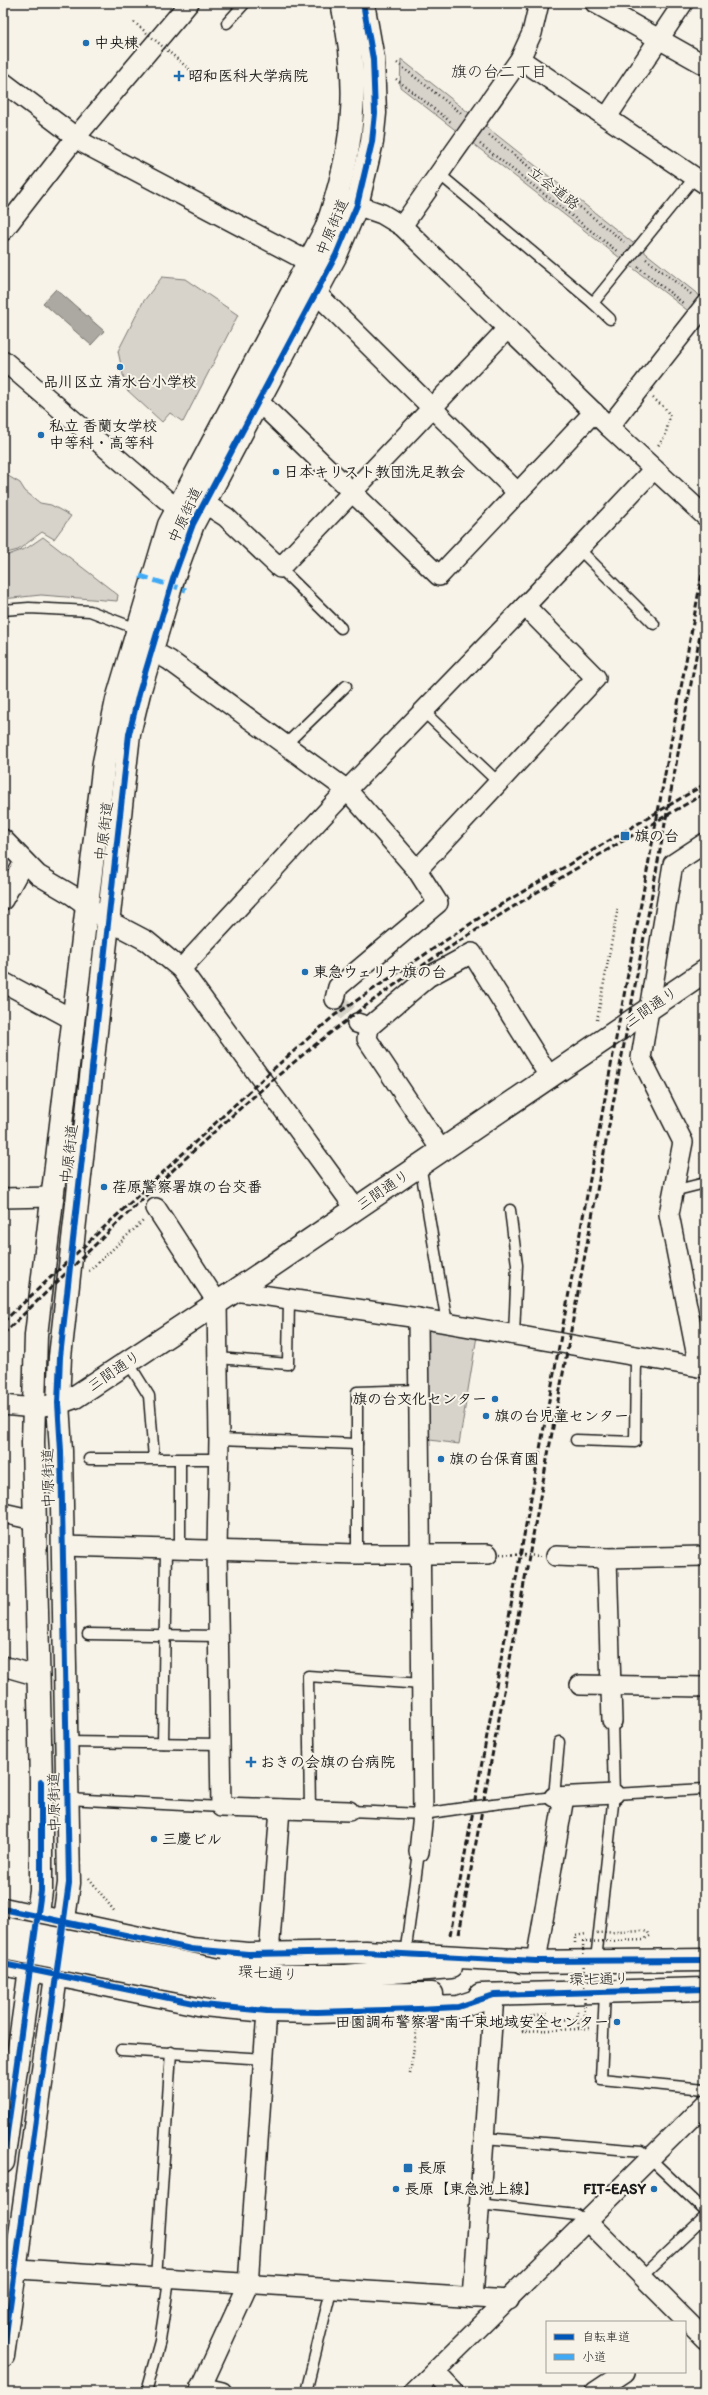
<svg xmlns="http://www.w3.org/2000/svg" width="708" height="2395" font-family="Itim,'Klee One',sans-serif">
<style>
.green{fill:#d7d3cb;stroke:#7a7874}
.water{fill:#aca9a2;stroke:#72716c}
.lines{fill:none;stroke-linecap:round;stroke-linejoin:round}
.minor-tunnel{stroke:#d6d3c9;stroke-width:19;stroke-dasharray:19 10;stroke-linecap:butt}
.service-casing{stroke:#1c1c1c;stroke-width:13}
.minor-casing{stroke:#1c1c1c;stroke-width:22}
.tertiary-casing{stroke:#1c1c1c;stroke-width:25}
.primary-casing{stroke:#1c1c1c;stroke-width:25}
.path{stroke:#1c1c1c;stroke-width:2.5;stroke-dasharray:1 3;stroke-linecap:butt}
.service{stroke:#f7f3e8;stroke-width:10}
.minor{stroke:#f7f3e8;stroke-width:19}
.tertiary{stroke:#f7f3e8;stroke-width:22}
.primary{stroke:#f7f3e8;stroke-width:22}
.rail{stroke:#1c1c1c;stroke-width:3;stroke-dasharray:6 3;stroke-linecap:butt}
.service-bridge-casing{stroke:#1c1c1c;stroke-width:13;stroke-linecap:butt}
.primary-bridge-casing{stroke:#1c1c1c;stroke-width:25;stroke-linecap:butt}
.path-bridge{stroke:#1c1c1c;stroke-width:2.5;stroke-dasharray:1 3;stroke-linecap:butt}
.service-bridge{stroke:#f7f3e8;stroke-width:10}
.primary-bridge{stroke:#f7f3e8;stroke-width:22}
.quiet{stroke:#3fa9f5;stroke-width:5;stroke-dasharray:10 5;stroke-linecap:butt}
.cycleway-casing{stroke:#f7f3e8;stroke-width:8}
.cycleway{stroke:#0057b8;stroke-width:6}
.poi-dot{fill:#1f6fb2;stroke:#f7f3e8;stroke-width:1.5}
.labels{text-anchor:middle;stroke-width:4;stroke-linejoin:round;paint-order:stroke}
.poi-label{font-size:15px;font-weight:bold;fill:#1c1c1c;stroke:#f7f3e8;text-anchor:start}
.street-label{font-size:15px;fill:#1c1c1c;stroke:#f7f3e8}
.neighbourhood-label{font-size:16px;fill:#1c1c1c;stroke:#f7f3e8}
</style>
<rect width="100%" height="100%" fill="#f7f3e8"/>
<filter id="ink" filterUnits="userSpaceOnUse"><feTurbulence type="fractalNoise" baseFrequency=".025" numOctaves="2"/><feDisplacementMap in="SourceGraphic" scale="8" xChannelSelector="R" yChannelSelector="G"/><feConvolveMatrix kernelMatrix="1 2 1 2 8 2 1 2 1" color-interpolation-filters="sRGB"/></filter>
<g filter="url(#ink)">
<g class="green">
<path d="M401 59 705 300V324L400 87Z"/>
<path d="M162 277 185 279 238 315 183 422 170 413 162 422 126 389 118 351 143 302Z"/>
<path d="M3 473 20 483 25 491 40 503 51 505 71 516 54 539 42 532 18 550 3 554Z"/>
<path d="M43 537 118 595 117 601 41 595 3 599V557L27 548Z"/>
<path d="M423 1326 477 1336 459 1444 423 1439Z"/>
</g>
<path class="water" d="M56 289 104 331 91 345 43 303Z"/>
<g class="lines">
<path class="minor-tunnel" d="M335 999 357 1023"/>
<defs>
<g id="service">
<path d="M227 23 245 3"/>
<path d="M438 173 593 303"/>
<path d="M610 319 593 303 695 177"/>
<path d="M579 549 654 624"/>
<path d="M280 568 341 628"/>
<path d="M3 610 29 608 90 611 137 629"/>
<path d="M423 711 498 782"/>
<path d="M285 745 346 686"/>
<path d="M420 1164 447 1323"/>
<path d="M673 1191 705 1183"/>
<path d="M510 1210 517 1265 514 1335"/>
<path d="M219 1358 288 1364 289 1299"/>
<path d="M128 1362 149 1396 154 1458"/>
<path d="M219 1439 357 1444"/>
<path d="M576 1440 635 1442 636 1357"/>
<path d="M89 1459H219"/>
<path d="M180 1460V1550"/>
<path d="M357 1554V1392L418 1390"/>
<path d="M88 1634 218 1636"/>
<path d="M66 1742 221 1744"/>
<path d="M163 1743 166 1549"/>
<path d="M614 1794 705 1789"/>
<path d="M67 1799 221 1807"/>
<path d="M493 1804 554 1797 559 1742"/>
<path d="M310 1810 308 1676 422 1684"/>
<path d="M349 1811 423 1814 464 1808"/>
<path d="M405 1955 419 1852"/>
<path d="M596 1960 614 1794 612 1721"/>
<path d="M605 1992 601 2079 705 2089"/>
<path d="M121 2050 265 2059"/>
<path d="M484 2138 642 2151 705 2211"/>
<path d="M479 2204 577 2215 588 2222"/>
<path d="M641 2277 705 2217"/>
<path d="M156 2279 171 2052"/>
<path d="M608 2383 617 2392"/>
<path d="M146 2392 160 2341 169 2280"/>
<path d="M306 2392 331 2290"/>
</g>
<g id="minor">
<path d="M595 3 705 65"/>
<path d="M520 59 705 184"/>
<path d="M3 82 85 144 309 262"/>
<path d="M607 117 683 3"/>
<path d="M342 200 382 214 402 226 609 427 705 516"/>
<path d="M402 226 520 59 532 33 539 3"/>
<path d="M3 231 76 137 189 3"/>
<path d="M315 292 518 493"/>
<path d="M3 360 177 509"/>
<path d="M258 401 439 576 594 412"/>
<path d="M609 427 705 305"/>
<path d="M204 503 226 517 280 568 508 328"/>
<path d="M152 651 169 660 347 790 417 870 438 903 338 987 335 999"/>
<path d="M3 839 38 875 72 895 107 920 147 941 181 969 355 1208"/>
<path d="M417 870 596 678 525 606"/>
<path d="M3 900 24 862"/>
<path d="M181 969 347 790 525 606 654 469"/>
<path d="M3 982 74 1020"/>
<path d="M357 1023 369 1027 428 977 472 953 549 1076"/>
<path d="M369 1027 367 1039 441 1150"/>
<path d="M3 1198 52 1197"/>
<path d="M156 1208 217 1302 219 1439 217 1551 221 1807 349 1811"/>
<path d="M235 1291 418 1318 705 1368"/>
<path d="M418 1318 423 1814 419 1852"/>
<path d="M699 1367 669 1214 683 1142 641 1058 673 864 705 843"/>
<path d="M3 1405 34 1408 58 1403"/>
<path d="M3 1513 34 1520"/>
<path d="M62 1546 357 1554H488"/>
<path d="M556 1556 607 1558 705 1556"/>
<path d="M607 1558 612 1721"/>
<path d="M3 1666 38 1676"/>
<path d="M580 1685 705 1687"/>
<path d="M554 1797 614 1794"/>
<path d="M269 1954 280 1809"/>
<path d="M536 1961 564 1797"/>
<path d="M588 2222 705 2339"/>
<path d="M3 2268 509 2300"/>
<path d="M473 2298 494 1995"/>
<path d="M435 2372 454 2392"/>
<path d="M201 2387 222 2392"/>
<path d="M199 2392 248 2285 267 2011"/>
<path d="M414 2392 705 2104"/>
<path d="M595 2392 625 2372"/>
</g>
<path id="tertiary" d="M58 1403 75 1397 235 1291 705 971"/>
<g id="primary">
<path d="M3 1909 191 1949 248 1954 365 1952 536 1961"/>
<path d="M523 1962 705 1960"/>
<path d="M3 1964 203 2005 267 2011 317 2012 458 2007 494 1995"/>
<path d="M220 1970 285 1976H345L451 1967"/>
<path d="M218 1989 289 1995 432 1994"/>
<path d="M480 1995 705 1989"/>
<path d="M3 2162 41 1891V1782L33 1442 36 1335 104 762 117 700 169 525 326 229C354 149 361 87 342 3"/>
<path d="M3 2356 69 1883 61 1451 58 1403 60 1357 129 734 139 693 174 576 193 524 336 255 357 205 372 142 375 113 373 59 363 3"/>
</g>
</defs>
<use href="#service" class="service-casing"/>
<use href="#minor" class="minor-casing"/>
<use href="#tertiary" class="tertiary-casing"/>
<use href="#primary" class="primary-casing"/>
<g class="path">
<path d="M397 63 461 113"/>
<path d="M396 79 452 123"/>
<path d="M489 135 624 242"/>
<path d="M480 144 618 252"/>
<path d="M646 259 691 294"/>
<path d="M638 267 684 304"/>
<path d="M653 398 665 408 670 416 665 436 657 447"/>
<path d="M597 1020 618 907"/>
<path d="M89 1271 143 1221"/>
<path d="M89 1878 115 1912"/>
<path d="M575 1943V1936L586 1934"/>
<path d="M577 2011 579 2029 590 2028"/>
<path d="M511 2020 547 2014"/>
<path d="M410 2074 417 2027"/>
</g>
<use href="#service" class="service"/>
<use href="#minor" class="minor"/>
<use href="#tertiary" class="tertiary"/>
<use href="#primary" class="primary"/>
<g class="rail">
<path d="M3 1322 271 1071 335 1015 485 914 705 784"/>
<path d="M3 1334C112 1230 223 1115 343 1023 456 936 582 865 705 793"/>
<path d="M459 1934 705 608"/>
<path d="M450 1935 705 558"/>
</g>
<defs>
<path id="service-bridge" d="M464 1808 493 1804"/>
<g id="primary-bridge">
<path d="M3 1928 220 1970"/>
<path d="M3 1948 218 1989"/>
</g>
</defs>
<use href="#service-bridge" class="service-bridge-casing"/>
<use href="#primary-bridge" class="primary-bridge-casing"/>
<g class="path-bridge">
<path d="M134 22 203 81"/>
<path d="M500 1554 544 1556"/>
<path d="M579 2029 523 2031 518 2026 524 2021 585 2019 583 1942 643 1940 650 1936 648 1932 643 1931 594 1933"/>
</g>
<use href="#service-bridge" class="service-bridge"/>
<use href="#primary-bridge" class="primary-bridge"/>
<path class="quiet" d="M140 576 186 590"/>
<defs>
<g id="cycleway">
<path d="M3 1909 191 1949 248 1954 365 1952 536 1961 705 1960"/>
<path d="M3 1964 203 2005 267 2011 317 2012 418 2009 458 2007 494 1995 705 1989"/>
<path d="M3 2162 41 1891V1782"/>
<path d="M3 2356 69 1883 61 1451 58 1403 60 1357 129 734 139 693 174 576 193 524 336 255 357 205 372 142 375 113 373 59 363 3"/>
</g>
</defs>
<use href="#cycleway" class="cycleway-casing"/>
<use href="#cycleway" class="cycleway"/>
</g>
</g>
<g class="poi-dot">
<circle cx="86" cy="43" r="4"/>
<path d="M177 70h4v4h4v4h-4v4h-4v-4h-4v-4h4z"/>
<circle cx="120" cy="367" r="4"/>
<circle cx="41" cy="435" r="4"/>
<circle cx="276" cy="472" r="4"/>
<rect x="620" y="831" width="10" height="10" rx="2"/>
<circle cx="305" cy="972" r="4"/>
<circle cx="104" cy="1187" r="4"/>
<circle cx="495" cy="1399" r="4"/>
<circle cx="486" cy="1416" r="4"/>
<circle cx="441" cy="1459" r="4"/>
<path d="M249 1756h4v4h4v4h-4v4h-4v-4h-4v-4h4z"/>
<circle cx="154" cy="1839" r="4"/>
<circle cx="617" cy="2022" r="4"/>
<rect x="403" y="2163" width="10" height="10" rx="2"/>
<circle cx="396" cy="2189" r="4"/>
<circle cx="654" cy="2189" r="4"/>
</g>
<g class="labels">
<g class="poi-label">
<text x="94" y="48">中央棟</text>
<text x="188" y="81">昭和医科大学病院</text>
<text x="120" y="387" text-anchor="middle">品川区立 清水台小学校</text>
<text x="49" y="431">私立 香蘭女学校<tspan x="49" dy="17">中等科・高等科</tspan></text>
<text x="284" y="477">日本キリスト教団洗足教会</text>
<text x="634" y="841">旗の台</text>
<text x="313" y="977">東急ウェリナ旗の台</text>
<text x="112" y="1192">荏原警察署旗の台交番</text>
<text x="487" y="1404" text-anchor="end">旗の台文化センター</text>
<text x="494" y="1421">旗の台児童センター</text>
<text x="449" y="1464">旗の台保育園</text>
<text x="260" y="1767">おきの会旗の台病院</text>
<text x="162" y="1844">三慶ビル</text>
<text x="609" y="2027" text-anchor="end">田園調布警察署 南千束地域安全センター</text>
<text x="417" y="2173">長原</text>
<text x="404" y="2194">長原【東急池上線】</text>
<text x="646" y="2194" text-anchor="end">FIT-EASY</text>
</g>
<g class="street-label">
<text transform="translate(554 188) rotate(38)" y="5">立会道路</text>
<text transform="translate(332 227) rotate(-67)" y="5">中原街道</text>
<text transform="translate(185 515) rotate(-65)" y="5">中原街道</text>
<text transform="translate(104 831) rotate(-83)" y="5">中原街道</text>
<text transform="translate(651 1007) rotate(-34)" y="5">三間通り</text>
<text transform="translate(69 1154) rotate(-84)" y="5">中原街道</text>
<text transform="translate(383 1190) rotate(-34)" y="5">三間通り</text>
<text transform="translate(114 1371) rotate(-34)" y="5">三間通り</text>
<text transform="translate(48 1478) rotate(-91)" y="5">中原街道</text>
<text transform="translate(54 1802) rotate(-91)" y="5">中原街道</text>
<text transform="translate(268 1973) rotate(4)" y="5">環七通り</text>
<text transform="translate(599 1979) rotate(-1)" y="5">環七通り</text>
</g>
<g class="neighbourhood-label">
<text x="499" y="77">旗の台二丁目</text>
</g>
</g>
<rect width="708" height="2395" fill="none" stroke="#f7f3e8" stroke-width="16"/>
<rect x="8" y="8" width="692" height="2379" fill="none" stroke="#1c1c1c" stroke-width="1.5" filter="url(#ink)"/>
<rect x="546" y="2321" width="140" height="52" fill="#f7f3e8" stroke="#9f9d96"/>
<rect x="554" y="2334" width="20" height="6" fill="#0057b8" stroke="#9f9d96"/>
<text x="582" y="2341" font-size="12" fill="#1c1c1c">自転車道</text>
<rect x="554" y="2354" width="20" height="6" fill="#3fa9f5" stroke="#9f9d96"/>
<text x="582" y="2361" font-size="12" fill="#1c1c1c">小道</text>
</svg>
